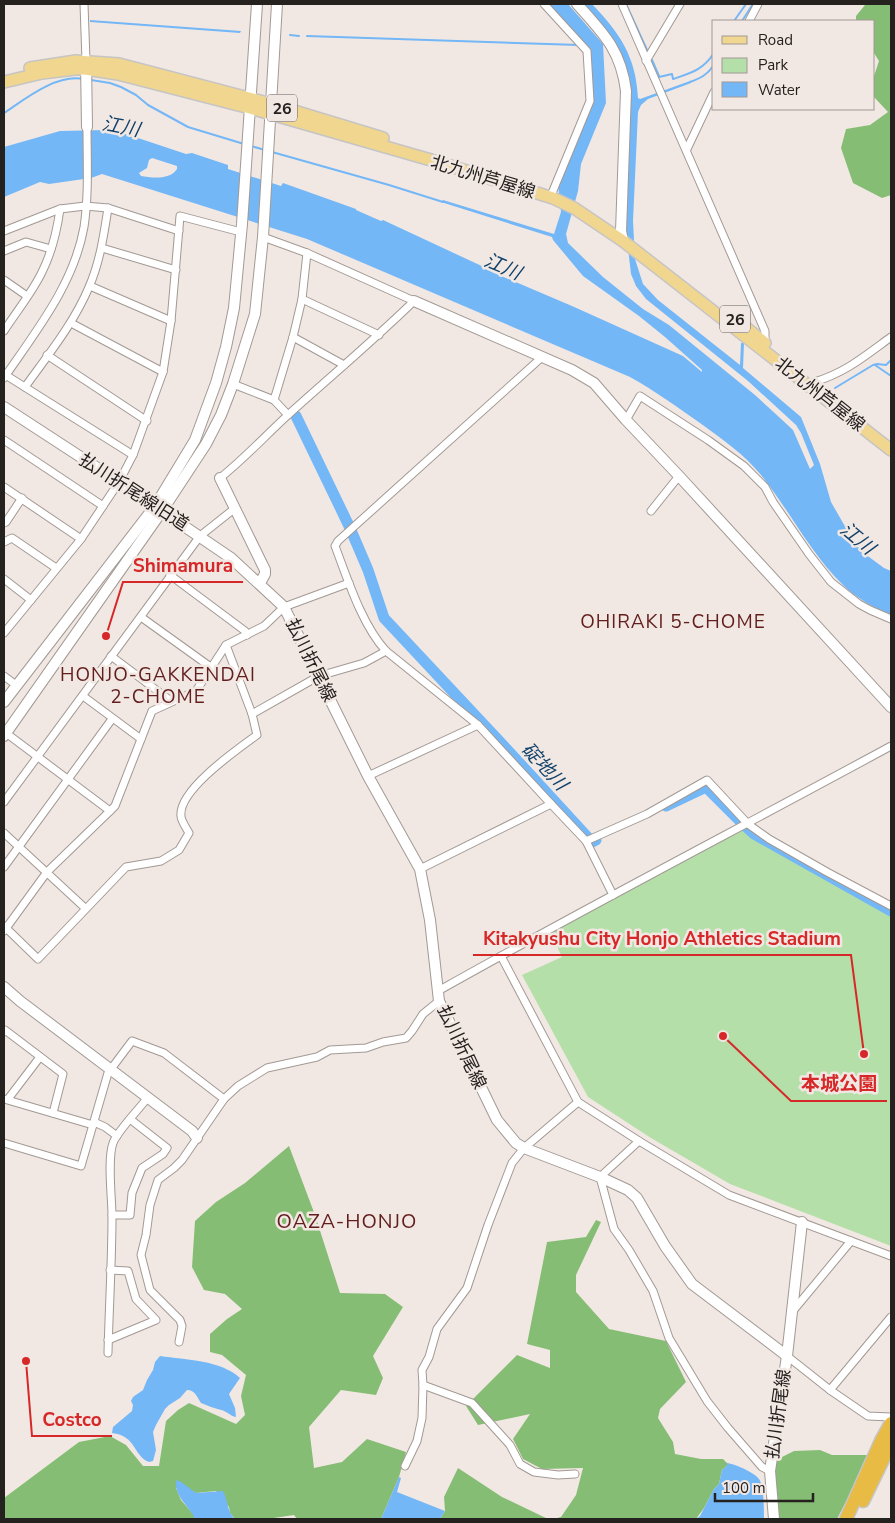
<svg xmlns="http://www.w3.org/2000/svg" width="895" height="1523" font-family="'Nunito Sans','Noto Sans JP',sans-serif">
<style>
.green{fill:#b5dfa9}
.forest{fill:#86bd75}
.water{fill:#74b7f7;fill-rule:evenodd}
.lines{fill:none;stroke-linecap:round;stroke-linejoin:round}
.stream{stroke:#74b7f7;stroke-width:2}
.river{stroke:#74b7f7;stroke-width:11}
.street-casing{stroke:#a29994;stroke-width:9}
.secondary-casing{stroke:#a29994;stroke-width:12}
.primary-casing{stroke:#c6c5c5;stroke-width:14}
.highway-casing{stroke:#c6c5c5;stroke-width:15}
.street{stroke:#fff;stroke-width:7}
.secondary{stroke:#fff;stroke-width:10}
.primary{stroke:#f1d68f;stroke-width:11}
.highway{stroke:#e8bb45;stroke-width:12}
.labels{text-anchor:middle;stroke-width:5;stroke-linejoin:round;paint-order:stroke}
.shield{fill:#f2e8e3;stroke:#625d5a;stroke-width:1}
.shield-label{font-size:16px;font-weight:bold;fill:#25211f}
.street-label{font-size:18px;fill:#25211f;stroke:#f2e8e3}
.water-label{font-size:19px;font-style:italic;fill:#11426b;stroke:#f2e8e3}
.neighbourhood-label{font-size:19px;letter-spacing:1px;fill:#621d1d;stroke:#f2e8e3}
.quarter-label{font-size:20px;letter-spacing:1px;fill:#621d1d;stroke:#f2e8e3}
.leader{fill:none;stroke:#d62828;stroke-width:2}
.callout-dot{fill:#d62828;stroke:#f2e8e3;stroke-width:2}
.callout-label{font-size:19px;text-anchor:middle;font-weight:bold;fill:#d62828;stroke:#f2e8e3;stroke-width:5;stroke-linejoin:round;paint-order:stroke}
</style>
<rect width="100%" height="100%" fill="#f2e8e3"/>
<path class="green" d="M745 828 756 837 891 913V1246L730 1184 651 1138 588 1097 522 975 562 957 550 932Z"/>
<g class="forest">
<path d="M873 4H891V195L882 198 853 183 841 148 846 129 870 125 888 112 874 97V76L879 61 874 53V21H856V16L865 5Z"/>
<path d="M289 1146 315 1215 340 1293 385 1294 403 1307 373 1356 383 1378 376 1395 341 1390 309 1427 314 1468 342 1462 367 1439 406 1452 399 1477 381 1519H297L294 1515 267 1519H235L230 1513 229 1507 216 1491 196 1493 191 1490 176 1488 181 1500 194 1515 195 1519H4V1498L79 1442 110 1436 126 1445 143 1466H159L166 1421 178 1410 189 1403 236 1424 245 1415 241 1396 246 1375 222 1355 210 1352V1334L227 1319 242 1309 225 1294 204 1290 192 1267 195 1221 216 1202 245 1183Z"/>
<path d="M596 1220 601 1222 576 1275V1292L609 1329 666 1341 686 1382 660 1409 658 1418 673 1442 675 1454 701 1459H723L727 1463V1466L722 1470 719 1484 714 1489 704 1508 696 1519H553L561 1517 576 1495 583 1468 542 1469 523 1459 513 1439 530 1414 478 1425 466 1406 517 1355 550 1368V1350L527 1344 547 1242 586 1237Z"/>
<path d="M820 1450 832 1455H870L837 1519H777L775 1471 776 1460 794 1451Z"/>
<path d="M458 1468 502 1497 548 1519H440L445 1511 444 1497Z"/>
</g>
<g class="water">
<path d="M548 4H568L603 44 606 103 581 164 578 191 566 234 568 243 603 277 643 309 669 325 755 395 779 417 793 430 810 469 814 465 801 433 796 425 748 381 646 299 636 286 631 274 625 222 629 82 581 4H592C620 33 636 57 638 98L640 99 690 81 691 83 648 99 641 105 638 112 633 221 635 259 643 284 658 300 740 365 741 343H744L743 368 801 417 820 464 831 502 854 542 865 554 884 568 891 571V616C874 607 857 599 843 585 810 553 790 511 761 475 744 454 722 439 700 423 677 407 655 391 630 377L307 239 102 174 91 178 49 184 40 182 4 197V147L60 131 105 130 117 131 186 154 192 153 228 165V169L281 186 283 183 356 209V210L381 221 383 220 486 268 492 272 572 306 683 356 702 372V370L665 337 639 316 583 276 553 240 552 237 441 202 443 200 554 234 561 212 558 185 592 101 590 50ZM152 158 177 166V169C170 180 152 178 141 176L139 173 147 168 149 160Z"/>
<path d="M90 20 241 31 240 33 90 22Z"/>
<path d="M160 1356C186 1360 221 1360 240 1378L229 1394 235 1408 236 1417C230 1416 227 1411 221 1410 214 1408 208 1406 201 1403 197 1397 195 1390 187 1390L180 1398 169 1405 165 1409 156 1425 153 1432 156 1450 153 1461 149 1462C133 1456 137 1436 112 1433L113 1427 132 1411 133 1405 131 1401 133 1397 143 1390 147 1380 153 1370 155 1362Z"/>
<path d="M727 1463C735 1464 754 1472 759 1479 764 1486 764 1510 764 1519H696L700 1516 714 1489 719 1484 722 1470 727 1466Z"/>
<path d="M399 1477 401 1478 397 1492 445 1511 440 1519H381Z"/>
<path d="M176 1480 181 1482 196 1493 223 1491C228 1500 227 1512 235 1519H195C189 1505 174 1497 176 1480Z"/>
</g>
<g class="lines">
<g class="stream">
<path d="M626 4 647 50"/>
<path d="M734 21 746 4"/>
<path d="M742 21 753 4"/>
<path d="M290 35 299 36"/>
<path d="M307 36 579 45"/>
<path d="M652 60 659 76"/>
<path d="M659 77 672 74 673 79C691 73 703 70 714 53"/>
<path d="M91 80 110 83 121 87 136 95 148 105 188 127 244 144"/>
<path d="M690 82C701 78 707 75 714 65"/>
<path d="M4 113C25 99 56 74 83 79"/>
<path d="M251 146 265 150"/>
<path d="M272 152 389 185 443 202"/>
<path d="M875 365 891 376"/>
<path d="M835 388 873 365 877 364 886 365 891 360"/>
</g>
<g class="river">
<path d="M296 416 350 528 368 570 384 618 515 758 592 842 596 840"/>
<path d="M666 806 706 787 742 823 754 834 891 911"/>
</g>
<defs>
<g id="street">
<path d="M84 4 86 61"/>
<path d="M544 4 587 51 590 101 550 198"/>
<path d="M622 4 765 331V343"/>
<path d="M749 21 758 4"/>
<path d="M646 61 680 4"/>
<path d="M687 149 714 92"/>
<path d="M4 231 60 209 85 206 108 208 179 231"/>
<path d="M102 248 176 270"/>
<path d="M4 251 26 242 51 249"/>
<path d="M4 280 27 296"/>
<path d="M90 286 171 321"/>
<path d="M302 299 379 335"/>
<path d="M71 323 163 372"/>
<path d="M4 331C16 312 32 293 42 272 52 252 57 231 60 209"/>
<path d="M293 337 344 365"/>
<path d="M47 355 147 421"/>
<path d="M541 358 338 541 335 546C348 580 362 625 386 651L478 725 551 804 586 841 613 895"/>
<path d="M4 374 133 455"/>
<path d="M4 378C36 331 74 284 84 227 89 194 87 160 87 127"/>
<path d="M814 382C845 373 865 356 891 337"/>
<path d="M233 384 274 400 293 337 302 299 307 253"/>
<path d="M25 387C48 355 74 323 89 287 100 262 104 234 108 208"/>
<path d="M274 400 288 415"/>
<path d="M626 420 640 396 708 440 744 466 765 487 773 502 809 554 831 582 859 604 870 610 891 619"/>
<path d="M4 440 103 506"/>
<path d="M220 478C244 459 265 436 288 415 330 377 373 341 414 301L307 253 263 237"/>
<path d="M4 487 81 539"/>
<path d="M651 511 679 476"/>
<path d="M4 523 6 522 22 498"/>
<path d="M4 542 12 538 56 568"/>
<path d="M170 575 245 631 247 635"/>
<path d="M4 579 31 600"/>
<path d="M141 617 212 668"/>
<path d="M4 633 81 539 119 482 133 455 163 372 171 321 180 216 241 232"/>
<path d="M111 656 171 701"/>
<path d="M4 676 16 685"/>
<path d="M83 696 141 739"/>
<path d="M252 714 319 676 364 663 386 651"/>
<path d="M368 776 478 725"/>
<path d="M4 802 200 536 234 509"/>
<path d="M110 811 115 806 152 711 196 691 226 645 264 626 284 607 349 583"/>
<path d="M4 833 85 908"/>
<path d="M586 841 647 814 707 780 748 824 769 839 827 872 891 906"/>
<path d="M4 867 112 719"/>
<path d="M420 869 551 804"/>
<path d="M4 926 38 959 126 867 161 861 179 850 189 833C187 829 181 821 181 816 178 790 238 749 257 735L252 714 226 645"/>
<path d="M4 931 47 872 110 811 6 733"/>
<path d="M501 956 578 1102 639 1141 729 1195 891 1256"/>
<path d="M438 991C587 907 740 828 891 746"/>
<path d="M4 1032 5 1030 63 1074 53 1113"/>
<path d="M4 1099 93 1125"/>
<path d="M8 1099 40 1057"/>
<path d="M94 1122 105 1127 117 1136"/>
<path d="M639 1141 600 1177 614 1229 629 1250 653 1291 669 1338 707 1401 728 1428 762 1467 770 1471"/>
<path d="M4 1143 81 1166 108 1073 132 1041 164 1053 224 1099"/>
<path d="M112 1215H130L132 1193 142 1168 163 1154 167 1148 130 1119"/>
<path d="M792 1312 851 1241"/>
<path d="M108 1340 156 1320 136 1299 128 1271 110 1270"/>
<path d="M179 1342 182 1326 180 1320 150 1290 141 1255 146 1235 150 1205 158 1180 174 1168 182 1160 224 1099 238 1086 267 1068 317 1057 330 1050 366 1048 383 1042 406 1038 412 1031 423 1014 439 1001"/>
<path d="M108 1353C109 1308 112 1262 112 1216 112 1198 107 1159 113 1143 117 1132 137 1111 145 1101"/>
<path d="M787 1356 830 1390 868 1416 891 1417"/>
<path d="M423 1385 472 1403 510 1445 520 1464 534 1472 558 1475 575 1474"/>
<path d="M830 1390 891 1317"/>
<path d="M405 1466 417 1441 422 1418 423 1385 422 1370 429 1357 437 1329 467 1288 488 1225 512 1163 524 1148 578 1102"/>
</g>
<g id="secondary">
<path d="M577 4C603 33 621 50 626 91L621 231 623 241"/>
<path d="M86 63 87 127"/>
<path d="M414 301 572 370 594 383 626 420 679 476 891 707"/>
<path d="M4 407 119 482 231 558 284 607 368 776 420 869 430 920 439 1001 497 1120 516 1143 524 1148 600 1177 628 1190 637 1198 665 1246 692 1284 787 1356"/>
<path d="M220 478 265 570V574L260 583"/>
<path d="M4 702 155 506 195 440 216 383 226 347 234 308 242 224 257 4"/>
<path d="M4 736 162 511 206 444 221 415 233 384 255 314 263 237 277 4"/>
<path d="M4 987 20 1001 192 1131 197 1138"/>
<path d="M774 1519 770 1471 787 1356 802 1222"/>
</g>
<g id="primary">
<path d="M30 68 76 61 119 64 271 104 383 138"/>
<path d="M4 82 42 73 75 69H85L118 74 250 108 431 160 553 198 574 208 623 241 891 450"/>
<path d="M735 319 765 343"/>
</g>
<g id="highway">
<path d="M863 1501 891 1443"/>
<path d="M846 1519 881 1441 891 1423"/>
</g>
</defs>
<use href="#street" class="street-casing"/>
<use href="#secondary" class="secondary-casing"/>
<use href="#primary" class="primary-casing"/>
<use href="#highway" class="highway-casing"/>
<use href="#street" class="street"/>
<use href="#secondary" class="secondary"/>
<use href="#primary" class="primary"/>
<use href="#highway" class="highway"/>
</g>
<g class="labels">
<g class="shield">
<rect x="267" y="94.5" width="30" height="27" rx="4"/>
<rect x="720" y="305.5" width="30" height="27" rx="4"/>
</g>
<g class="shield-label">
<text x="282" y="114">26</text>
<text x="735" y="325">26</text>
</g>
<g class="street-label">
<text transform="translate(483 177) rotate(17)" y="6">北九州芦屋線</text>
<text transform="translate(820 394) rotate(38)" y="6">北九州芦屋線</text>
<text transform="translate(134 492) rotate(33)" y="6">払川折尾線旧道</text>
<text transform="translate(311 660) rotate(64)" y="6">払川折尾線</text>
<text transform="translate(462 1047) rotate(65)" y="6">払川折尾線</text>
<text transform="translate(778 1414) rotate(-82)" y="6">払川折尾線</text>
</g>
<g class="water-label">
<text transform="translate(121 126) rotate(11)" y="7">江川</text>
<text transform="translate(503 266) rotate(23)" y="7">江川</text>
<text transform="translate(858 538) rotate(40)" y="7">江川</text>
<text transform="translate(545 766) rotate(47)" y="7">碇地川</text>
</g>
<g class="neighbourhood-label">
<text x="673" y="628">OHIRAKI 5-CHOME</text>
<text x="158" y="681">HONJO-GAKKENDAI<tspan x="158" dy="22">2-CHOME</tspan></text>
</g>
<g class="quarter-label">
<text x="347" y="1228">OAZA-HONJO</text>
</g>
</g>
<path class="leader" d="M106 636L123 582H243M864 1054L851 955H473M723 1036L791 1101H887M26 1361L32 1436H112"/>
<g class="callout-dot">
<circle cx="106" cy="636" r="5"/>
<circle cx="864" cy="1054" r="5"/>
<circle cx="723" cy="1036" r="5"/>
<circle cx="26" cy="1361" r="5"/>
</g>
<g class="callout-label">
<text x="183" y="572">Shimamura</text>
<text x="662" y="945">Kitakyushu City Honjo Athletics Stadium</text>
<text x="839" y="1090">本城公園</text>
<text x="72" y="1426">Costco</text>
</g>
<rect width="895" height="1523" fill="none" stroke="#25211f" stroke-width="10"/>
<rect x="712" y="20" width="162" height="90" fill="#f2e8e3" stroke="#a09895"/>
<rect x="722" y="36" width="25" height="8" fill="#f1d68f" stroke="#a09895"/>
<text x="758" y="45" font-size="15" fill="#25211f">Road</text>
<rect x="722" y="58" width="25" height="15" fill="#b5dfa9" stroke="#a09895"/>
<text x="758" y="70" font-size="15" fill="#25211f">Park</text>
<rect x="722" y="82" width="25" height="15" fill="#74b7f7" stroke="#a09895"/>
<text x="758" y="95" font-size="15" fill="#25211f">Water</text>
<path d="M715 1493v8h98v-8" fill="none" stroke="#25211f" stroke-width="2.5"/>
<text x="722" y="1493" font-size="15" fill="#25211f" stroke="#f2e8e3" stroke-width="4" paint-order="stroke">100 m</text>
</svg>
